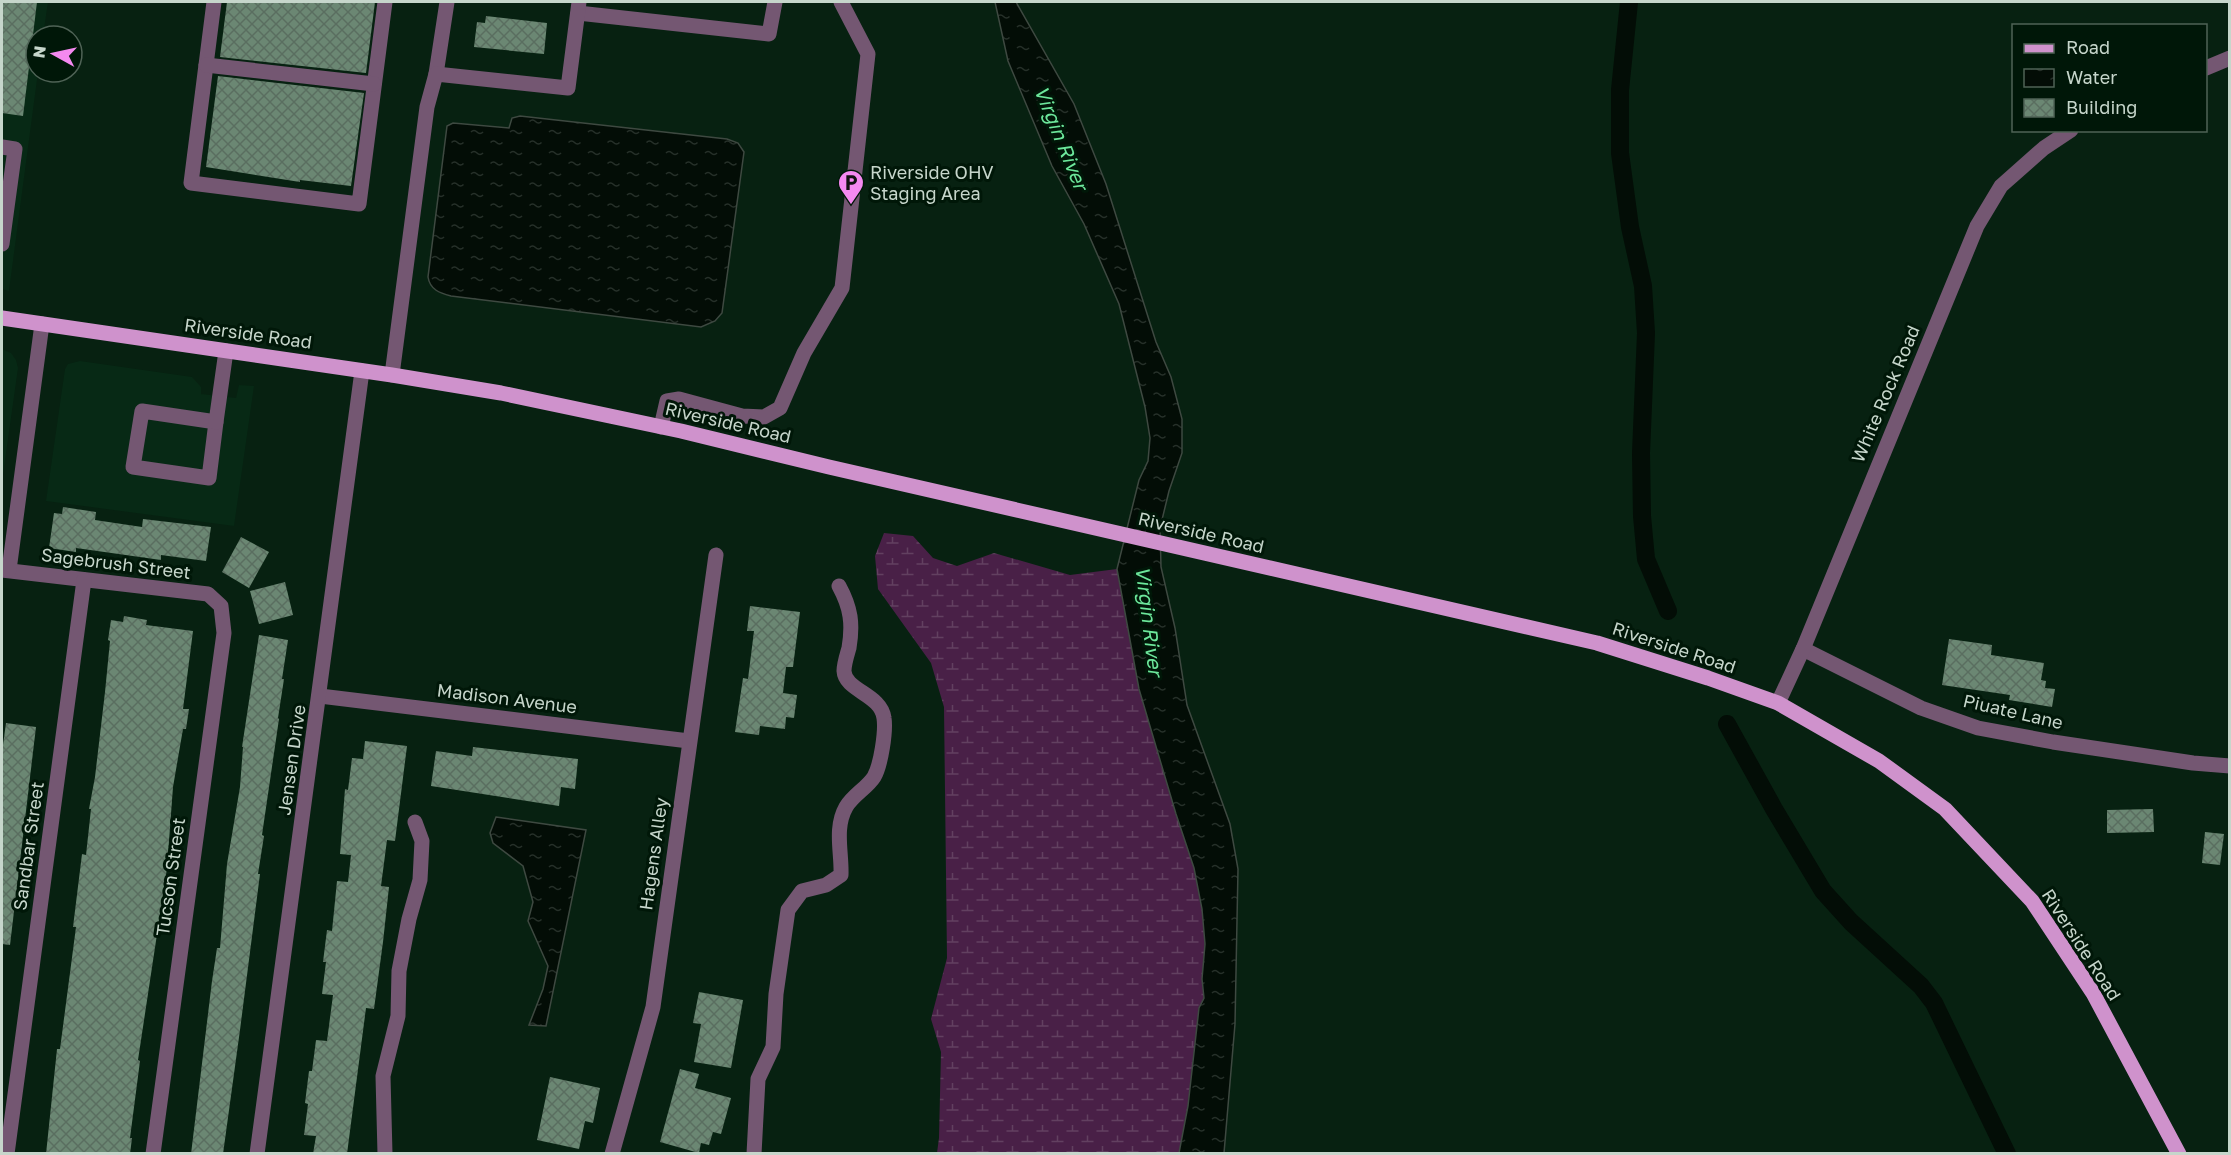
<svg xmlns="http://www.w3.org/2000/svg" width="2231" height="1155" font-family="'Golos Text',sans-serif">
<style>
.built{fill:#072915}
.wetland{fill:url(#wetland-marsh)}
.water{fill:url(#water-ripples);stroke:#3e4941;stroke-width:1.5}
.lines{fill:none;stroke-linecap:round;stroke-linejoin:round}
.canal{stroke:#030d06;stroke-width:18}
.building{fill:url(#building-cross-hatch)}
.minor{stroke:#745772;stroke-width:15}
.major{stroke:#cf92cc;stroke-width:15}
.labels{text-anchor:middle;stroke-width:6;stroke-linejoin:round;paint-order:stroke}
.poi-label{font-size:18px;fill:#c6d6cb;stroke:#001708;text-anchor:start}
.street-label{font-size:18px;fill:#c6d6cb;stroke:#001708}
.water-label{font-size:20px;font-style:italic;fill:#6ce79b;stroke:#001708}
</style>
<defs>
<pattern id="wetland-marsh" width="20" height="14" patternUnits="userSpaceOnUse" patternTransform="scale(1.5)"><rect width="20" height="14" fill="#492047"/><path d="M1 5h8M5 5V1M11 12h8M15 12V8" fill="none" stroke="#624060"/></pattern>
<pattern id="water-ripples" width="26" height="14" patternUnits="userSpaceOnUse" patternTransform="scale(1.5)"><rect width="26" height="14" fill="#030d06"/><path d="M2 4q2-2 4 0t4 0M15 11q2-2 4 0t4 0" fill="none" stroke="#263029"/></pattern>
<pattern id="building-cross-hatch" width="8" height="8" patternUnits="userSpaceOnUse" patternTransform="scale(1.5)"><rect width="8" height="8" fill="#6b8773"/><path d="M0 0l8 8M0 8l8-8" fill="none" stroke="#5a6e60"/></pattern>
</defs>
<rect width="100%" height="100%" fill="#072111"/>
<g class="built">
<path d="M2 2H48L43 36H36V72H38L9 291 2 289Z"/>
<path d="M2 349 11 353 16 360 18 368 2 482Z"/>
<path d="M80 361 192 377 201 387V394L236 398 239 385 254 386 234 526 46 501 65 369 68 364Z"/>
</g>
<path class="wetland" d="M884 533 913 536 933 558 957 566 994 553 1070 575 1117 569 1139 689 1176 814 1194 868 1202 909 1205 944 1202 979 1204 998 1199 1008 1188 1106 1179 1153H937L939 1138 941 1052 931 1019 947 958 944 707 931 663 878 589 875 556Z"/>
<g class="water">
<path d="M995 2H1016L1074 104 1106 184 1156 342 1171 377 1182 419V453L1169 491 1160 528 1161 567 1175 628 1187 705 1230 824 1238 869 1235 1024 1224 1153H1179L1188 1106 1199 1008 1204 998 1202 979 1205 944 1202 909 1194 868 1176 814 1139 689 1117 569 1139 480 1148 461 1150 438 1145 407 1119 304 1084 224 1052 166 1008 61Z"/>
<path d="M520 116 727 139 738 143 744 152 722 313 715 321 701 327 451 296C440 293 430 290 428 277L447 126 453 123 509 128 512 118Z"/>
<path d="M496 817 586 830 546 1026 529 1025 543 989 548 966 528 921 533 902 523 866 493 843 490 833Z"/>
</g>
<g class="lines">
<g class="canal">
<path d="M1629 2 1620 90V153L1630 227 1643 286 1646 333 1641 453 1642 516 1646 559 1668 611"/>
<path d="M1727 724 1774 809 1823 891 1851 922 1921 986 1934 1003 2007 1154"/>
</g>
</g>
<g class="building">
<path d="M2 2H37L23 116 2 113Z"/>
<path d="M227 2H375L366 73 220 57Z"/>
<path d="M486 16 547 23 544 54 474 47 477 22 485 23Z"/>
<path d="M218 76 364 93 351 186 300 180V182L206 167Z"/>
<path d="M63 507 96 512 95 520 142 527 143 519 211 527 206 561 161 555V560L76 548V552L49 548 54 513 62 514Z"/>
<path d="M241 537 269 552 249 588 222 572Z"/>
<path d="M285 582 293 615 259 624 250 591Z"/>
<path d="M750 606 800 612 793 667H786L783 693 797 695 794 718 786 717 785 729 760 726 759 735 735 732 743 678 748 679 754 631H747Z"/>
<path d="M124 616 147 620 146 625 193 631 183 709H189L186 729H183L173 787 167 868 138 1060 140 1061 130 1138H132L130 1154H46L57 1049H60L76 927H73L82 854 86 855 91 809H89L95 777 105 692 110 641 108 640 111 620 123 622Z"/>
<path d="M259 635 288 640 282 679H284L278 718 279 719 262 835 264 836 258 874H260L240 1030 223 1154H191L212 981 217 948H220L227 864 240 787 243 747H242Z"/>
<path d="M1949 639 1992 645 1991 655 2044 663 2041 680 2046 681 2045 688 2055 689 2052 707 2009 700 2010 695 1942 685Z"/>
<path d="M6 723 36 727 10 945 2 944V752Z"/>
<path d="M365 741 407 746 395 841 387 840 381 886 389 887 383 942 374 1009 366 1008 347 1154H313L316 1136 304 1135 308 1104 305 1103 309 1071H312L316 1040 327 1041 333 995 322 994 326 962H323L327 930 332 931 337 881 348 882 351 855 340 854 345 789 348 790 352 758 363 759Z"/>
<path d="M473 747 578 759 575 789 561 787 559 806 431 786 436 751 472 756Z"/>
<path d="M2153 809 2154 832 2107 833V810Z"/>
<path d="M2205 832 2224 834 2220 865 2202 863Z"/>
<path d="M699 992 743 1000 731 1068 694 1062 701 1024 693 1023Z"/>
<path d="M680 1069 699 1074 695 1088 731 1098 721 1134 713 1132 709 1145 701 1143 699 1153 660 1142Z"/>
<path d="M550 1077 600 1088 593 1123 585 1121 579 1149 537 1140Z"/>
</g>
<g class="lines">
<g class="minor">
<path d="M214 2 191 183 359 204 385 2"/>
<path d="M578 13 769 34 775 2"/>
<path d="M206 65 374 84"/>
<path d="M2206 68 2230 58"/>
<path d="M436 74 447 2"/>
<path d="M2 147 15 149 2 244"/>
<path d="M392 375 427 107 436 74 568 88 579 2"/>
<path d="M142 411 216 422 209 478 133 467Z"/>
<path d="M216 422 226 351"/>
<path d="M661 427 667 401 679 399 742 416 764 417 780 408 804 353 842 288 868 54 841 2"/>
<path d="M2 570 208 594 221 606 224 633 153 1154"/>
<path d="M9 570 42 324"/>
<path d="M1803 649 1921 708 1978 728 2053 742 2193 763 2230 766"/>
<path d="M320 696 689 741"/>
<path d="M1778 703 1803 649 1977 226 2001 186 2044 148 2071 130"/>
<path d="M7 1154 84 580"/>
<path d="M257 1154 362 371"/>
<path d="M385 1154 383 1076 398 1016 399 971 409 919 420 880 422 841 415 822"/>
<path d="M612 1154 653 1007 716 555"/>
<path d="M754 1154 758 1079 773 1047 776 994 788 910 802 891 826 885 841 875C842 853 834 828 846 807 853 795 867 788 874 777 881 765 886 731 884 718 881 694 845 691 844 671 844 664 847 655 849 648 853 624 851 608 839 586"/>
</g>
<path class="major" d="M2 318 392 375 501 393 681 431 829 467 1597 643 1708 678 1778 703 1879 761 1945 809 2032 901 2093 993 2179 1154"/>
</g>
<defs>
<symbol id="parking-pin" viewBox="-11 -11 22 30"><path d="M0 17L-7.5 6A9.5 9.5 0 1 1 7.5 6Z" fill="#f489f0" stroke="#001708"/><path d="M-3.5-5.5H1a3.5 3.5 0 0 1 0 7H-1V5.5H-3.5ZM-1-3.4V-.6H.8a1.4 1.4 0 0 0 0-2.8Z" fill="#111"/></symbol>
</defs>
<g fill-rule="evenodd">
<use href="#parking-pin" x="836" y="168" width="30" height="40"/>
</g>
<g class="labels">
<g class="poi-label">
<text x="870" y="179">Riverside OHV<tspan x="870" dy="21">Staging Area</tspan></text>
</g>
<g class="street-label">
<text transform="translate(248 334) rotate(8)" y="6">Riverside Road</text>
<text transform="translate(1886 394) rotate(-67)" y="6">White Rock Road</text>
<text transform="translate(728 423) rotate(13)" y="6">Riverside Road</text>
<text transform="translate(1201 533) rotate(13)" y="6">Riverside Road</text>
<text transform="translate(116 564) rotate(7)" y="6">Sagebrush Street</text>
<text transform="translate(1674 648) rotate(18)" y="6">Riverside Road</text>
<text transform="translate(507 699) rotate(7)" y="6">Madison Avenue</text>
<text transform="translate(2013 712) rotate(13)" y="6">Piuate Lane</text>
<text transform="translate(292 760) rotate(-82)" y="6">Jensen Drive</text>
<text transform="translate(29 846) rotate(-82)" y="6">Sandbar Street</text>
<text transform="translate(654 854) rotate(-82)" y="6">Hagens Alley</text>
<text transform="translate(171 877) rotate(-82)" y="6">Tucson Street</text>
<text transform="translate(2081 945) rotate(57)" y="6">Riverside Road</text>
</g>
<g class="water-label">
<text transform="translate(1061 138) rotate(68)" y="7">Virgin River</text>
<text transform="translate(1149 621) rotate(83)" y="7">Virgin River</text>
</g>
</g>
<rect width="2231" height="1155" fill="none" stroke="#c6d6cb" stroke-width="6"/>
<rect x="2012" y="24" width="195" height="108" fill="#001708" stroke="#4f6356" stroke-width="1.5"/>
<rect x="2024" y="44" width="30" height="9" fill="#cf92cc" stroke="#4f6356" stroke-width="1.5"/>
<text x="2066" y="54" font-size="18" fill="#c6d6cb">Road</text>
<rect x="2024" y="69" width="30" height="18" fill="url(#water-ripples)" stroke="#4f6356" stroke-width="1.5"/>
<text x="2066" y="84" font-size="18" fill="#c6d6cb">Water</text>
<rect x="2024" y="99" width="30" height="18" fill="url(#building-cross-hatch)" stroke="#4f6356" stroke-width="1.5"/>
<text x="2066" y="114" font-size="18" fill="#c6d6cb">Building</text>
<g transform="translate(54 54) rotate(278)"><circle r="28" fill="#001708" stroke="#4f6356" stroke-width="1.5"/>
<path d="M0-4.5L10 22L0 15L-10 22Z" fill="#f489f0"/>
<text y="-9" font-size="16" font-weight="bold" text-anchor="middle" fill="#c6d6cb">N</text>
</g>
</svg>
